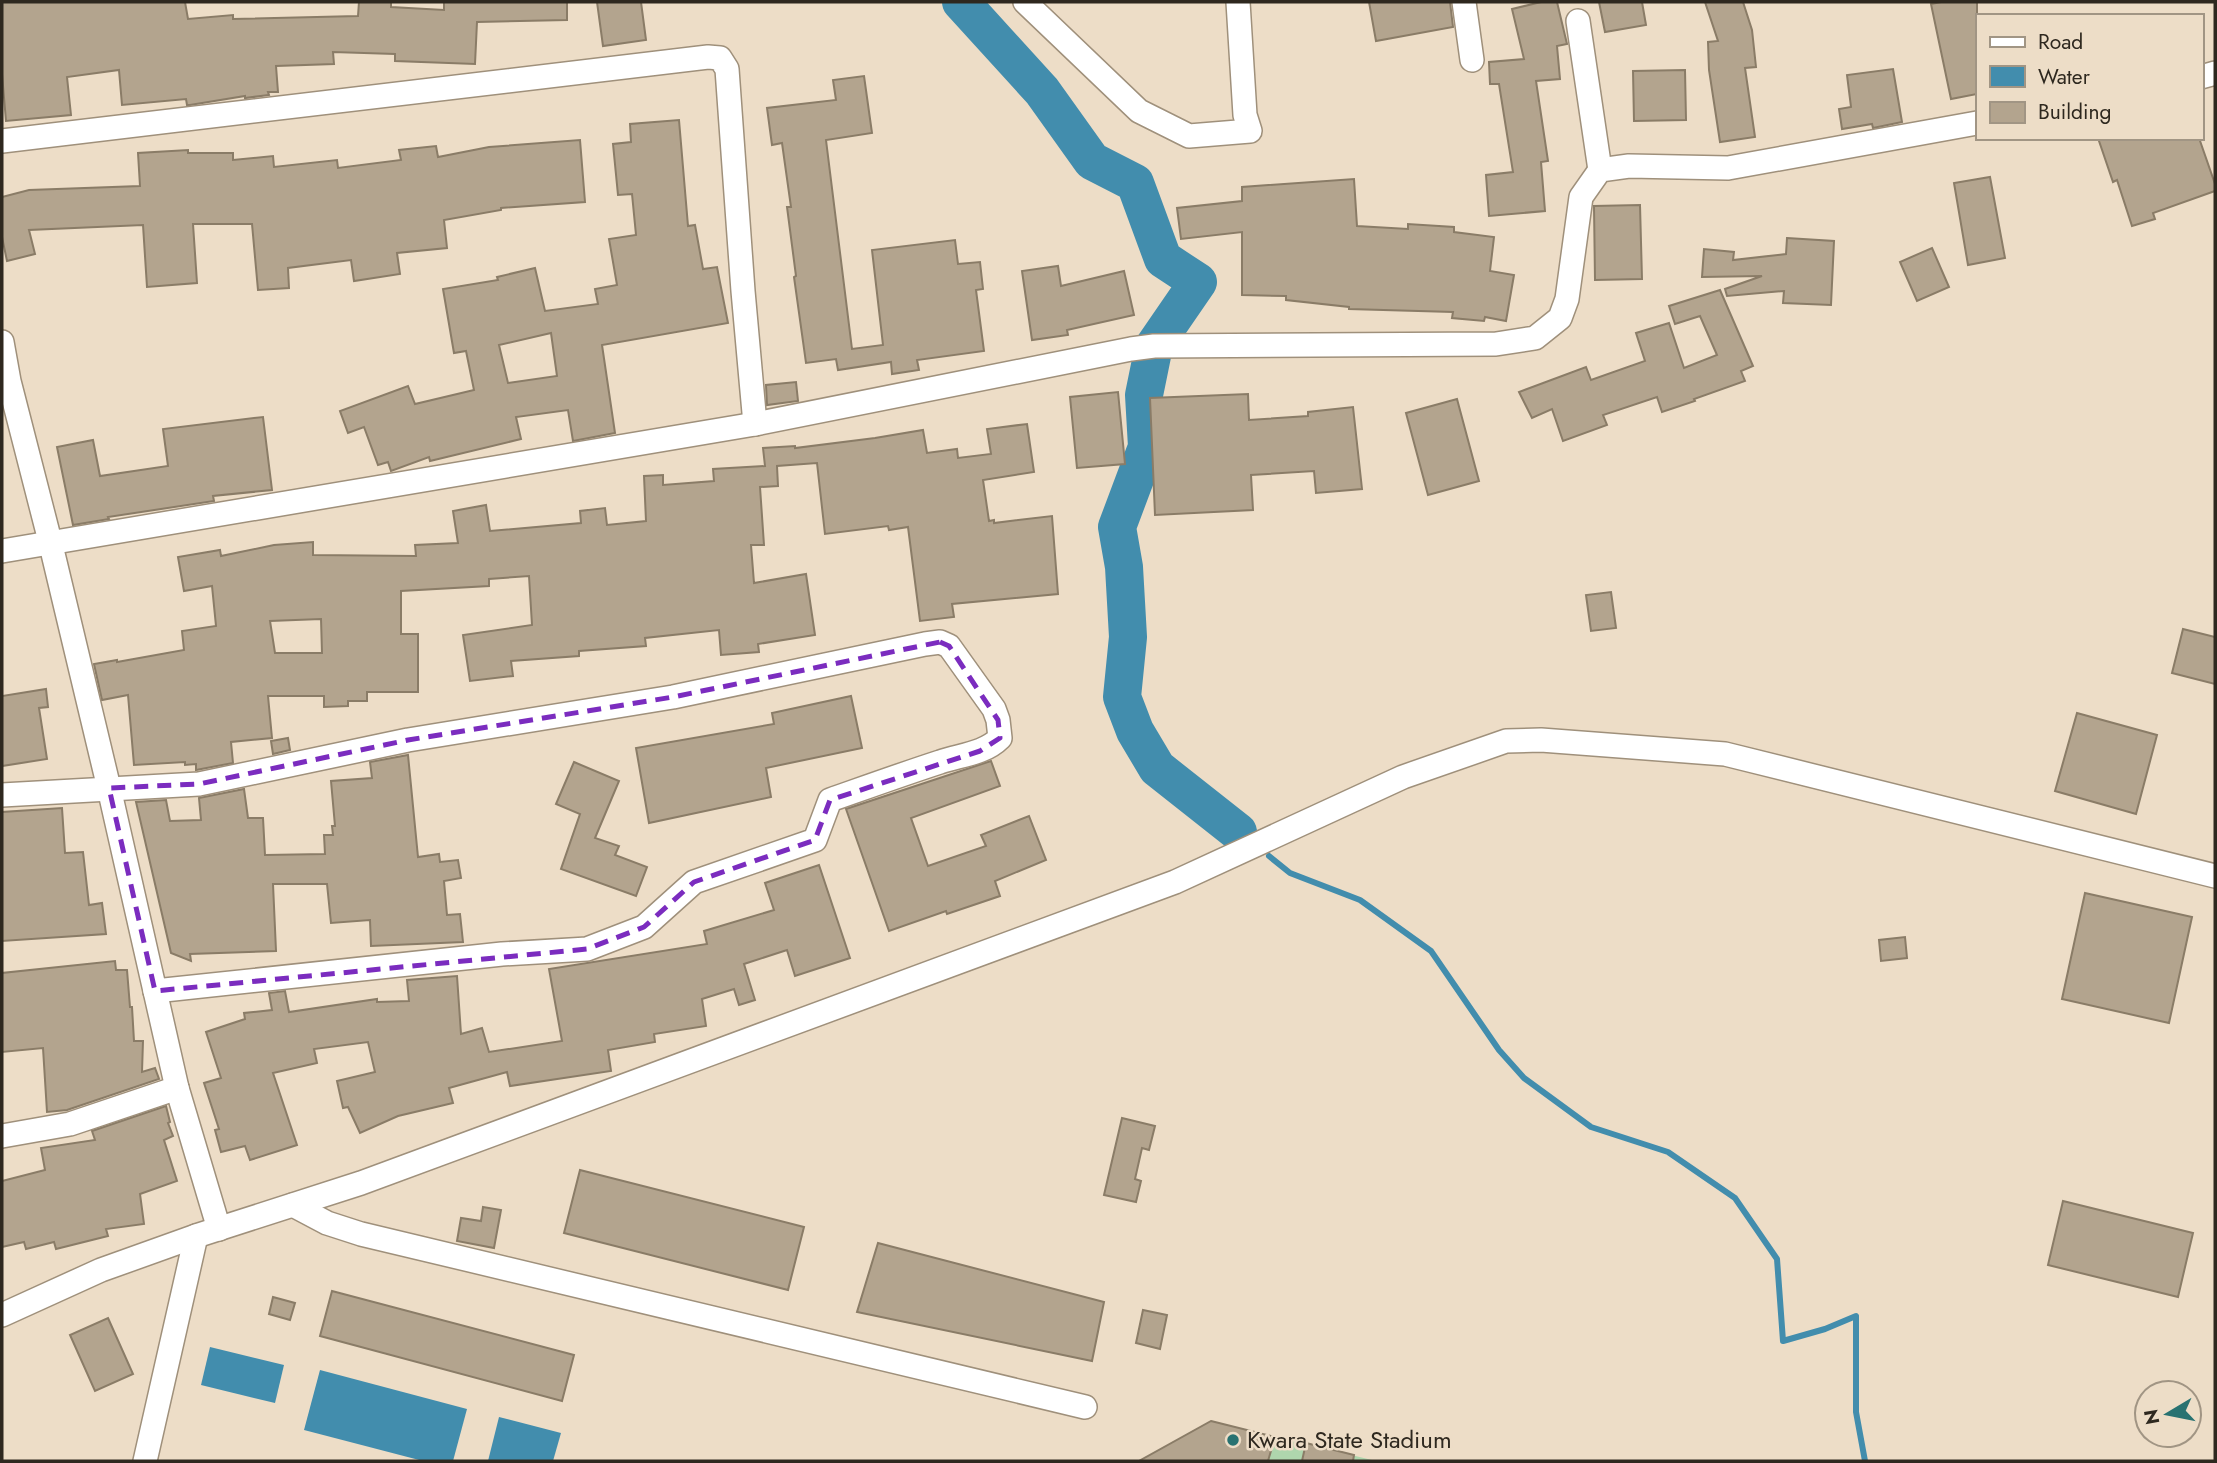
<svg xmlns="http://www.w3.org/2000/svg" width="2217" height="1463" font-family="Jost,sans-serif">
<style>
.green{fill:#afd6ad}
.water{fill:#428dad}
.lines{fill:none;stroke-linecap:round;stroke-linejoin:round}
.stream{stroke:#428dad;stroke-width:6}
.river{stroke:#428dad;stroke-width:38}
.building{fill:#b3a48e;stroke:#8a7c67;stroke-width:2;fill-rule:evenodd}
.street-casing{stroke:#9f907b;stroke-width:26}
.street{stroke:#fff;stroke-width:23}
.marked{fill:none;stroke:#7b2cbf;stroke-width:5;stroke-dasharray:14 9;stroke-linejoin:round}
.poi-dot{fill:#287271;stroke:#edddc7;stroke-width:2.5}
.labels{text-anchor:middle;stroke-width:5;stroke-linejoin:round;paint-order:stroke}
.poi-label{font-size:24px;fill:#2e281f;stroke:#edddc7;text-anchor:start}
</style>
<rect width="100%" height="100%" fill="#edddc7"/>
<path class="green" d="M1211 1421 1376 1461H1139Z"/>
<g class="water">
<path d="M210 1347 284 1365 275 1403 201 1385Z"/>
<path d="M320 1370 467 1409 453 1461H423L304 1430Z"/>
<path d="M499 1417 561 1433 553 1461H488Z"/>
</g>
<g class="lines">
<path class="stream" d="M1269 856 1290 873 1360 900 1431 951 1499 1050 1524 1078 1591 1127 1668 1152 1735 1198 1777 1259 1783 1341 1825 1329 1856 1316V1412L1865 1461"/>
<path class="river" d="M961 2 1042 91 1092 161 1135 183 1163 259 1198 282 1154 346 1144 395 1147 447 1117 527 1124 567 1128 637 1122 697 1135 731 1157 768 1238 832"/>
</g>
<g class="building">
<path d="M2 2H185L188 19 233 15V19L358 16 359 2H391V7L444 10V2H567V20L477 22 475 64 395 61V54L333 52 334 64 276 66 278 92H268L269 95 245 98V96L190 105H187L186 99 122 105 119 70 67 77 71 115 6 121 2 74Z"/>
<path d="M597 2H641L646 40 603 46Z"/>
<path d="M1369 2H1450L1453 27 1376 41Z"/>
<path d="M1541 2H1557L1567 44 1557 46 1560 79 1536 81 1548 161 1541 162 1545 211 1489 216 1486 175 1513 172 1499 84H1490L1489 62 1524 59 1512 9Z"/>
<path d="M1599 2H1642L1646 25 1605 32Z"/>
<path d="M1705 2H1743L1752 30 1756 67 1745 68 1755 137 1720 142 1709 70 1708 42 1718 41Z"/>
<path d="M1941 2H1977V94L1951 99 1931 4Z"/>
<path d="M1893 69 1902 122 1873 128 1872 124 1842 129 1839 109 1851 107 1847 75Z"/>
<path d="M1685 70 1686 120 1634 121 1633 71Z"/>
<path d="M864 76 872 133 826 140 852 349 883 345 872 250 955 240 958 264 980 262 983 289 976 290 984 351 917 360 919 370 892 374 891 362 838 370 836 359 806 363 794 277 796 276 787 207H791L782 143 772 145 767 108 836 100 833 80Z"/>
<path d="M679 120 688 226 695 225 703 269 717 267 728 323 602 345 615 433 573 441 568 410 516 417 521 439 430 461 429 457 391 471 388 462 378 465 364 427 348 433 340 411 408 386 415 404 474 390 466 351 454 353 443 289 498 280 497 277 535 268 545 311 598 304 595 289 617 285 609 239 636 235 632 194 618 195 613 144 631 142 630 124ZM551 333 557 376 508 383 499 345Z"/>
<path d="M2098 138H2199L2215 184V191L2153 213 2155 219 2132 226 2117 180 2113 182Z"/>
<path d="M580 140 585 202 501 208V210L444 220 447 248 397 253 400 274 354 281 351 260 288 268 289 288 258 290 252 224H193L197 283 147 287 143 225 29 230 35 254 7 261 2 237V197L29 190 140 186 138 153 188 150V153H233V160L273 156 274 167 337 160 338 168 401 160 399 150 436 146 438 157 489 147Z"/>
<path d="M1990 177 2005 258 1968 265 1954 183Z"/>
<path d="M1354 179 1357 226 1408 229V224L1454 227V232L1494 237 1490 271 1514 275 1506 321 1485 317 1484 321 1452 318 1453 312 1349 309V307L1286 300V296L1242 295V232L1181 239 1177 208 1242 201V187Z"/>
<path d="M1640 205 1642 279 1595 280 1594 206Z"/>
<path d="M1787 238 1834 241 1831 305 1783 303 1784 291 1727 296 1725 289 1762 276 1702 277 1704 249 1734 252 1733 260 1786 254Z"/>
<path d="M1932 248 1949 287 1917 301 1900 262Z"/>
<path d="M1058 266 1061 286 1124 271 1134 315 1067 330 1068 335 1032 340 1022 271Z"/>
<path d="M1720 290 1753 366 1741 371 1745 381 1694 399 1695 401 1662 412 1657 397 1603 415 1607 425 1563 441 1552 409 1532 418 1519 392 1586 367 1591 380 1645 361 1636 333 1669 323 1684 368 1717 355 1700 316 1675 324 1669 306Z"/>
<path d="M796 382 798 401 767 405 766 385Z"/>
<path d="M1118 392 1125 464 1077 468 1070 397Z"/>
<path d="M1248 394 1249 420 1308 416V412L1353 407 1362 489 1316 493 1314 471 1251 475 1253 510 1155 515 1150 398Z"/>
<path d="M1457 399 1479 481 1428 495 1406 413Z"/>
<path d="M263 417 272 490 213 496 214 501 108 517 109 519 73 525 57 447 93 440 100 476 168 466 163 429Z"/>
<path d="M1027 424 1034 472 983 480 989 521 994 520V523L1052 516 1058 594 952 604 954 617 920 621 908 527 889 530 888 526 825 534 817 463 777 466 778 486 760 487 764 545H751L754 583 806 574 815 635 758 644 759 652 721 655 719 630 645 638 646 646 579 651V656L511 661 513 676 470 681 463 635 532 625 529 576 489 579V586L401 591V634H418V692H367V701H348V706L324 707V696H268L272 738 231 742 233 763 196 770V764L185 765V762L134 765 128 695 102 700 94 664 117 660V662L184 650 182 631 216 626 212 586 184 591 178 557 220 550 221 556 274 545 313 542V555L416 556 415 545 458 543 453 511 486 505 490 531 581 523 580 511 605 508 607 525 646 521 644 476 663 475V485L714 481 713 469 765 466 763 448 795 446V448L875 438 923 430 927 453 957 449 958 458 991 454 987 429ZM321 619 322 653H275L270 621Z"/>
<path d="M1611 592 1616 628 1591 631 1586 595Z"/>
<path d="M2183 629 2215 637V684L2172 673Z"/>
<path d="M46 689 48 707 39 708 47 759 2 766V696Z"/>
<path d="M851 696 862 748 766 768 771 797 649 823 636 748 774 724 772 713Z"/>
<path d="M2077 713 2157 735 2136 814 2055 791Z"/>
<path d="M288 738 290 750 273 754 271 741Z"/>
<path d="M408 755 418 857 439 854 440 862 458 860 461 878 444 881 447 915 460 914 463 942 371 946 370 920 331 923 327 884H273L276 951 190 954 191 961 171 953 136 802 166 800 170 821 201 820 199 798 244 789 248 818H263L265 855 325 854 324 835H333L332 826H335L331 781 372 778 370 762Z"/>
<path d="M991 761 1000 786 911 818 928 866 986 846 981 835 1029 816 1046 860 995 881 1000 896 947 914 946 911 889 931 846 809Z"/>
<path d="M574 762 619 781 595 838 619 846 615 855 647 867 636 896 561 869 580 814 556 804Z"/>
<path d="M62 808 65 853 83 852 89 905 102 903 106 934 2 941V812Z"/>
<path d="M819 865 850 958 795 976 787 950 744 964 755 1000 739 1005 734 989 702 999 706 1026 654 1034 655 1042 608 1050 611 1071 510 1086 507 1072 449 1088 453 1103 398 1116 360 1133 348 1107 343 1108 337 1081 375 1072 368 1042 314 1049 317 1063 273 1073 297 1145 250 1160 245 1146 221 1152 215 1130 219 1129 204 1083 221 1078 206 1032 245 1019 244 1013 272 1010 269 993 285 991 289 1012 377 999V1002L409 1001 407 980 457 976 461 1034 482 1028 489 1052 562 1041 549 969 707 944 704 931 774 910 765 883Z"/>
<path d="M2085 893 2192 917 2169 1023 2062 999Z"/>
<path d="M1905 937 1907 958 1881 961 1879 940Z"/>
<path d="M115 961 116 970H127L130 1007H132L134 1041H143L142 1072 155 1068 159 1079 67 1110 47 1112 43 1048 2 1052V973Z"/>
<path d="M166 1106 170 1122 168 1123 173 1136 164 1140 177 1181 140 1194 144 1224 106 1229 108 1236 56 1249 54 1242 26 1249 24 1242 2 1247V1181L45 1170 41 1148 95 1140 92 1131Z"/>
<path d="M1122 1118 1155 1126 1149 1150 1142 1148 1135 1179 1141 1181 1136 1202 1104 1195Z"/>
<path d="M580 1170 804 1227 788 1290 564 1233Z"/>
<path d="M2063 1201 2193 1233 2178 1297 2048 1265Z"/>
<path d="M483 1207 501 1210 494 1248 457 1241 461 1218 481 1221Z"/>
<path d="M878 1243 1104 1302 1092 1361 857 1312Z"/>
<path d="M332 1291 574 1355 562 1401 320 1336Z"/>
<path d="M273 1297 295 1303 290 1320 269 1314Z"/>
<path d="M1143 1310 1167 1315 1160 1349 1136 1343Z"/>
<path d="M108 1318 133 1374 95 1391 70 1335Z"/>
<path d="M1211 1421 1275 1437 1268 1461H1139Z"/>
<path d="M1306 1443 1354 1455 1353 1461H1302Z"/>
</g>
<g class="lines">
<defs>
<g id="street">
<path d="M1025 2 1139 111 1189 136 1250 131 1245 115 1238 2"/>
<path d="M1464 2 1472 60"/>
<path d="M1578 21 1600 170"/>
<path d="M2201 77 2215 73"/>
<path d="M2 141 708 57 720 58 727 69 743 291 755 424"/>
<path d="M2 342 9 381 50 541 109 788 177 1088 219 1229"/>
<path d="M2 551 755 424 1131 349 1154 346 1496 344 1535 338 1560 318 1567 299 1581 197 1600 170 1629 166 1728 168 1977 123"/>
<path d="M2 795 199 784 408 740 673 697 925 644 940 642 949 646 994 709 998 720 1000 738C984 754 960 755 940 762 903 774 867 787 830 800L815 840 694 882 644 927 587 949 502 954 155 991"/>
<path d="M2 1136 70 1124 177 1088"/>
<path d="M293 1205 327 1223 361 1234 1085 1407"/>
<path d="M2 1315 101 1270 196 1236 361 1183 1175 882 1403 777 1506 741 1541 740 1725 754 2215 876"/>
<path d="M145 1461 196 1236"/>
</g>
</defs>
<use href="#street" class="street-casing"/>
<use href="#street" class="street"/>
</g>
<path class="marked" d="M940 642 949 646 998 720 1000 738 980 751 830 800 815 840 694 882 644 927 587 949 155 991 109 788 199 784 408 740 673 697Z"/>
<circle class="poi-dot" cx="1233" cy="1440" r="7"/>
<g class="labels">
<g class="poi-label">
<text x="1247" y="1448">Kwara State Stadium</text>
</g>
</g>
<rect width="2217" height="1463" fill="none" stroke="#2e281f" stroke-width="7"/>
<rect x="1976" y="14" width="228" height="126" fill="#edddc7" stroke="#a19584" stroke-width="2"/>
<rect x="1990" y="37" width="35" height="10" fill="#ffffff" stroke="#a19584" stroke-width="2"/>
<text x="2038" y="49" font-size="21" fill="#2e281f">Road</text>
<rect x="1990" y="66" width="35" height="21" fill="#428dad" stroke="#a19584" stroke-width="2"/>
<text x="2038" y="84" font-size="21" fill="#2e281f">Water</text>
<rect x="1990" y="102" width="35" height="21" fill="#b3a48e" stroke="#a19584" stroke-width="2"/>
<text x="2038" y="119" font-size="21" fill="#2e281f">Building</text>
<g transform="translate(2168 1414) rotate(260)"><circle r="33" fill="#edddc7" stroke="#a19584" stroke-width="2"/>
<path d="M0-5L12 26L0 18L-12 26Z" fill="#287271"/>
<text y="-10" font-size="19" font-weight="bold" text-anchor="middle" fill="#2e281f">N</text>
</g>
</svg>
